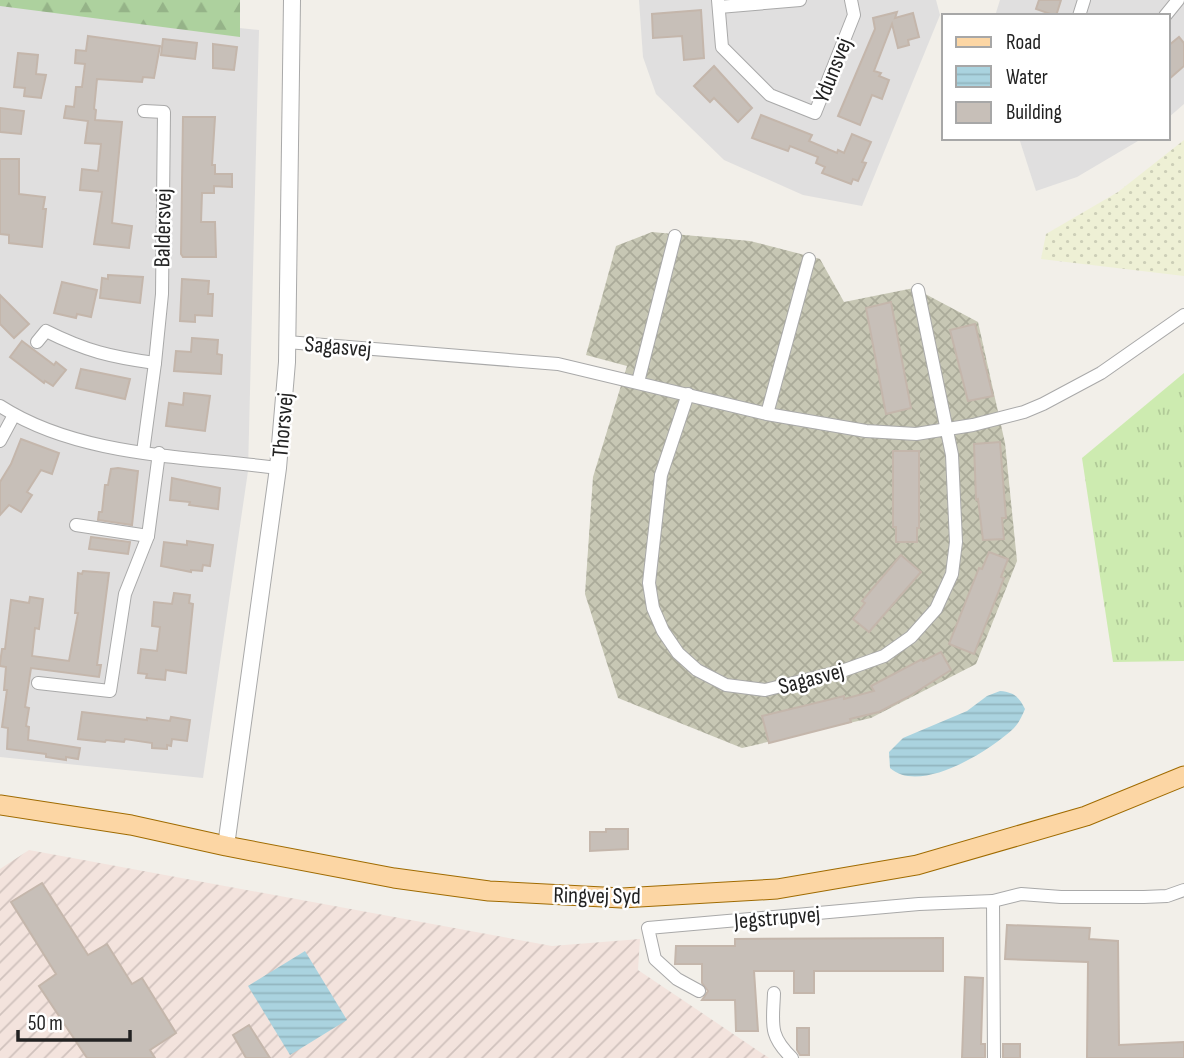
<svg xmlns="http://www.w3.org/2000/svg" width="1184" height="1058" font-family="'Sofia Sans Condensed',sans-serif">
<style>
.residential{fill:#e0dfdf}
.military{fill:url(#military-furrows)}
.construction{fill:url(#construction-cross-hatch)}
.farmland{fill:url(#farmland-dots)}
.grass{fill:url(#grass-tufts)}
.forest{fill:url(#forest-firs)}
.water{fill:url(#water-rules)}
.building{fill:#c7bfb8;stroke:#c4b6ab;stroke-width:2}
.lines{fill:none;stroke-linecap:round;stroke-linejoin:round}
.minor-casing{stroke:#a9a9a9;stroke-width:14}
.tertiary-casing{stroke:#a9a9a9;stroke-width:18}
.primary-casing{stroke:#a06b00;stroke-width:21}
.minor{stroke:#fff;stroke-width:12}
.tertiary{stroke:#fff;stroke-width:16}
.primary{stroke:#fcd6a4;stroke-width:19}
.labels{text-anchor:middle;stroke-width:5;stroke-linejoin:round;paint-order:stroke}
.street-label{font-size:23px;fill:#222;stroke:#fff}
</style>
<defs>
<pattern id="military-furrows" width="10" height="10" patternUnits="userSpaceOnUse" patternTransform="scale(1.75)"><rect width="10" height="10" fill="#f3e3dd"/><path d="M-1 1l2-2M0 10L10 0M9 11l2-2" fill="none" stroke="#d0c2bd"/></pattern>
<pattern id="construction-cross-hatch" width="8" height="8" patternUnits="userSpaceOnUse" patternTransform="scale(1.75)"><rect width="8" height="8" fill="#c7c7b4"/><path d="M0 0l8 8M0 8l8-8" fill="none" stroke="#abab9a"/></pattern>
<pattern id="farmland-dots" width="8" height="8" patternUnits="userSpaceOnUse" patternTransform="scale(1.75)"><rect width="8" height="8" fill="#eef0d5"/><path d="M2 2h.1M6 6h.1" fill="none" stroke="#ccceb7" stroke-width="1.8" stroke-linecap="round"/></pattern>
<pattern id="grass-tufts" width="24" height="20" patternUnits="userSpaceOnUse" patternTransform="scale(1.75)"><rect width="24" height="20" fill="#cdebb0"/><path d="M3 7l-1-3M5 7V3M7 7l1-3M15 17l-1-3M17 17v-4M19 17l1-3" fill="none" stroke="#b0c997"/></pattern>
<pattern id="forest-firs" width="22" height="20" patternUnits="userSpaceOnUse" patternTransform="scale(1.75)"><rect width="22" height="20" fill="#add19e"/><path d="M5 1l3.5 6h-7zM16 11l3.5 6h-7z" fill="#95b388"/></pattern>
<pattern id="water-rules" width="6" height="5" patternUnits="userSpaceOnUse" patternTransform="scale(1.75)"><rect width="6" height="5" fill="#aad3df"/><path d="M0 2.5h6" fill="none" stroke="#92b5bf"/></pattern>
</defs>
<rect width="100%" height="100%" fill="#f2efe9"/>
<g class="residential">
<path d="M639 0H936L940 15 862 206 803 195 724 160 656 94 643 57Z"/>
<path d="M1000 0H1184V104L1168 118V16H995Z"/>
<path d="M0 3 259 30 248 471 203 778 0 757Z"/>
<path d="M1019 138H1143L1077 177 1036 191Z"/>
</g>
<path class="military" d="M29 850 552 946 640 939 638 970 769 1058H0V869Z"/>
<path class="construction" d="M652 232 750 241 820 259 844 302 914 288 978 322 1005 443 1017 561 976 664 871 718 742 748 618 698 585 594 593 477 627 366 586 355 616 246Z"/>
<path class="farmland" d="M1184 140V276L1041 259 1046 234 1118 192Z"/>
<path class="grass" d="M1184 373V661L1113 662 1082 458Z"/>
<path class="forest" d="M0 0H240V37L0 6Z"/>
<g class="water">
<path d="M1000 691C1014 692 1019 697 1025 709 1022 716 1019 723 1014 728 990 751 920 795 890 768L889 752 903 738 967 711 987 696Z"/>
<path d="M305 951 347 1020 290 1055 248 986Z"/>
</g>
<g class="building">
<path d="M1039 0H1061L1056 16 1036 9Z"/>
<path d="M701 10 704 58 684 60 682 36 653 38 652 14Z"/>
<path d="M897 12 895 18 913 13 919 37 908 40 909 45 898 48 892 24 874 71 881 73 879 76 889 80 882 99 872 95 860 125 838 116 875 29 873 18Z"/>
<path d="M88 36 160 46 154 78 143 77 142 82 97 79 94 109 96 110 95 120 122 122 112 223 132 226 129 248 94 244 102 192 80 190 82 169 98 171 101 144 85 143 88 121 64 118 66 106 74 107 76 87H82L85 64 75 63 76 50 86 51Z"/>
<path d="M1179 37 1184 43V66L1168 80V46Z"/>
<path d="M163 39 197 43 195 59 161 55Z"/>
<path d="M213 44 237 47 234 70 213 68Z"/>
<path d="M18 53 38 55 36 74 46 75 41 98 24 96 25 88 14 87Z"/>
<path d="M714 66 752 108 738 122 714 98 710 102 694 86Z"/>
<path d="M0 108 24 111 21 134 0 132Z"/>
<path d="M761 115 812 135 809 141 837 153 838 150 844 153 852 134 871 142 862 162 866 163 858 181 853 179 851 184 822 173 825 167 816 163 818 157 790 146 788 151 752 138Z"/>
<path d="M183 117H215L212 165H215V174H232V187L214 186V193H202L201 222H215L216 257H183L181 254Z"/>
<path d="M0 159H19V194L45 197 43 209H46L42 247 9 243V235L0 234Z"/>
<path d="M108 275 143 277 140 303 100 298 102 278 108 279Z"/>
<path d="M182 279 209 281 208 294H213L212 316 195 315V322L180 321Z"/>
<path d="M62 282 97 290 91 317 77 314 76 318 54 313Z"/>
<path d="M0 295 29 324 14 338 0 324Z"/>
<path d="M891 302 911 408 886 414 866 308Z"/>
<path d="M975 324 993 396 968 401 950 330Z"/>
<path d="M192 338 218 340 217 354 222 355 221 374 174 371 176 351 191 352Z"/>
<path d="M22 341 54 365 56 362 66 370 53 386 45 381 44 383 10 357Z"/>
<path d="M81 369 130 379 125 399 76 388Z"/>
<path d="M184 393 210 396 205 431 166 426 169 403 183 405Z"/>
<path d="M21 439 59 453 52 474 41 470 27 492 32 495 21 512 9 505 0 515V482L11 464Z"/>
<path d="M1000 442 1006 518H1002L1004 539 983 540 978 499 976 500 974 444Z"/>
<path d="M893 451H919V528H917V542H896V527H893Z"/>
<path d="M118 468 138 471 132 525 98 520 99 512H102L105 485H108L111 469Z"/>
<path d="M172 478 220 488 218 509 189 505 190 502 170 500Z"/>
<path d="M91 537 130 542 128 554 89 549Z"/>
<path d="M187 541 213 545 210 566 203 565 202 571 191 570V572L161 566 164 542 187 545Z"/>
<path d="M989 552 1008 559 1001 577 1004 578 974 654 949 644 979 568 982 569Z"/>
<path d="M901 555 921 572 869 632 853 619 865 603 862 601Z"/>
<path d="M83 571 109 573 97 665H101L99 677 31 668 25 707 29 708 26 726 29 727 28 740 80 748 78 759 66 757V760L46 757V754L7 749 8 728 2 727 7 690H4L6 667 0 666V663L2 649H5L11 600 29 603 30 597 43 599 39 629 35 628 32 656 69 661 78 613H75L78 573 82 574Z"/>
<path d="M174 593 190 595 189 603 193 604 186 673 166 670 165 680 146 678 147 674 138 673 141 649 157 651 160 627 152 626 154 602 172 604Z"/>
<path d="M941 652 951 670 908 697 879 712 850 719 851 722 769 743 762 716 844 696V699L874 691 871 686 922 659 923 661Z"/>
<path d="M82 712 147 720V718L170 721 171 717 190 720 187 741 172 739 171 746 167 745V749L152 748V743L125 739 124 742 106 740 105 742 78 739Z"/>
<path d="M606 829H628V849L590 851V832H606Z"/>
<path d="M42 883 88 955 107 944 132 984 142 978 176 1033 150 1050 155 1058H87L39 986 56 974 11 902Z"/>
<path d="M1007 925 1090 928 1089 939 1118 941 1119 1045 1184 1042V1058H1087L1088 962 1005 959Z"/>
<path d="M943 938V971H814V993H794V971H754L758 1031H736L735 1000H702L708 991 702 983V964H675L676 946H735V939Z"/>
<path d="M965 977 983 978 981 1044H985V1058H962Z"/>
<path d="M249 1025 270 1058H246L233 1035Z"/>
<path d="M797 1028H809V1055H800L797 1050Z"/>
<rect x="1003" y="1044" width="17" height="14"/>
</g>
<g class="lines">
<defs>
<g id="minor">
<path d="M718 0 722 47 770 95 815 113 854 15 851 0"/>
<path d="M719 7 800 0"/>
<path d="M1079 16 1084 0"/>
<path d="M1165 16 1178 0"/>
<path d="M37 342 46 331C86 351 111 357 155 363"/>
<path d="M287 342 558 364 767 414 866 431 916 434 973 425 1024 412 1043 404 1101 373 1184 315"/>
<path d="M638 382 675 236"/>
<path d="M688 394 661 475 649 583 653 608 663 631 678 653 697 670 726 685 765 690 842 671 884 656 911 637 936 609 952 574 956 542 952 455 918 290"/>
<path d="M0 406C79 457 186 456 278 468"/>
<path d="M767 414 809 259"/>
<path d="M0 441 14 415"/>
<path d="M143 452 155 363 162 294 164 112 144 111"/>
<path d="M76 525 148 536"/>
<path d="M38 683 110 691 125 594 148 536 159 453"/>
<path d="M993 901 1021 894 1061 897H1144L1167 896 1184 890"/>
<path d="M699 991 677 979 655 959 648 928 919 904 993 901 994 1058"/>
<path d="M774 993C773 1024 768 1035 792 1058"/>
</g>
<path id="tertiary" d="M226 846 278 468 287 362 292 0"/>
<path id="primary" d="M0 805 131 825 226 846 394 878 489 891 622 898 777 889 917 865 1086 816 1184 776"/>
</defs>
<use href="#minor" class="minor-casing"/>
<use href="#tertiary" class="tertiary-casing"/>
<use href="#primary" class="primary-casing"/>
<use href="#minor" class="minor"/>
<use href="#tertiary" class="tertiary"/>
<use href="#primary" class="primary"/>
</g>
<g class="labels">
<g class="street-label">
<text transform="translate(832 70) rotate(-68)" y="8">Ydunsvej</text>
<text transform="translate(162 228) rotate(-89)" y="8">Baldersvej</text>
<text transform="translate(338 346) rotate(5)" y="8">Sagasvej</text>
<text transform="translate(282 425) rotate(-85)" y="8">Thorsvej</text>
<text transform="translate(811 678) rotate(-15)" y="8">Sagasvej</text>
<text transform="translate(597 895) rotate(1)" y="8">Ringvej Syd</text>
<text transform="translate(777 917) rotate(-5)" y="8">Jegstrupvej</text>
</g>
</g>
<rect x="942" y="14" width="228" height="126" fill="#ffffff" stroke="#a7a7a7" stroke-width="2"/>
<rect x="956" y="37" width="35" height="10" fill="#fcd6a4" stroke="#a7a7a7" stroke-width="2"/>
<text x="1006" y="49" font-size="21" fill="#222222">Road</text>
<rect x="956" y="66" width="35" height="21" fill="url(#water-rules)" stroke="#a7a7a7" stroke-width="2"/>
<text x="1006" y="84" font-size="21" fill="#222222">Water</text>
<rect x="956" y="102" width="35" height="21" fill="#c7bfb8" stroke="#a7a7a7" stroke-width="2"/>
<text x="1006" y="119" font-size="21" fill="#222222">Building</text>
<path d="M18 1030v10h112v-10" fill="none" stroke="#222222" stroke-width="3.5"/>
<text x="28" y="1030" font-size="21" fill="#222222" stroke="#ffffff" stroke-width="5" paint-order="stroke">50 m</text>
</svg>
